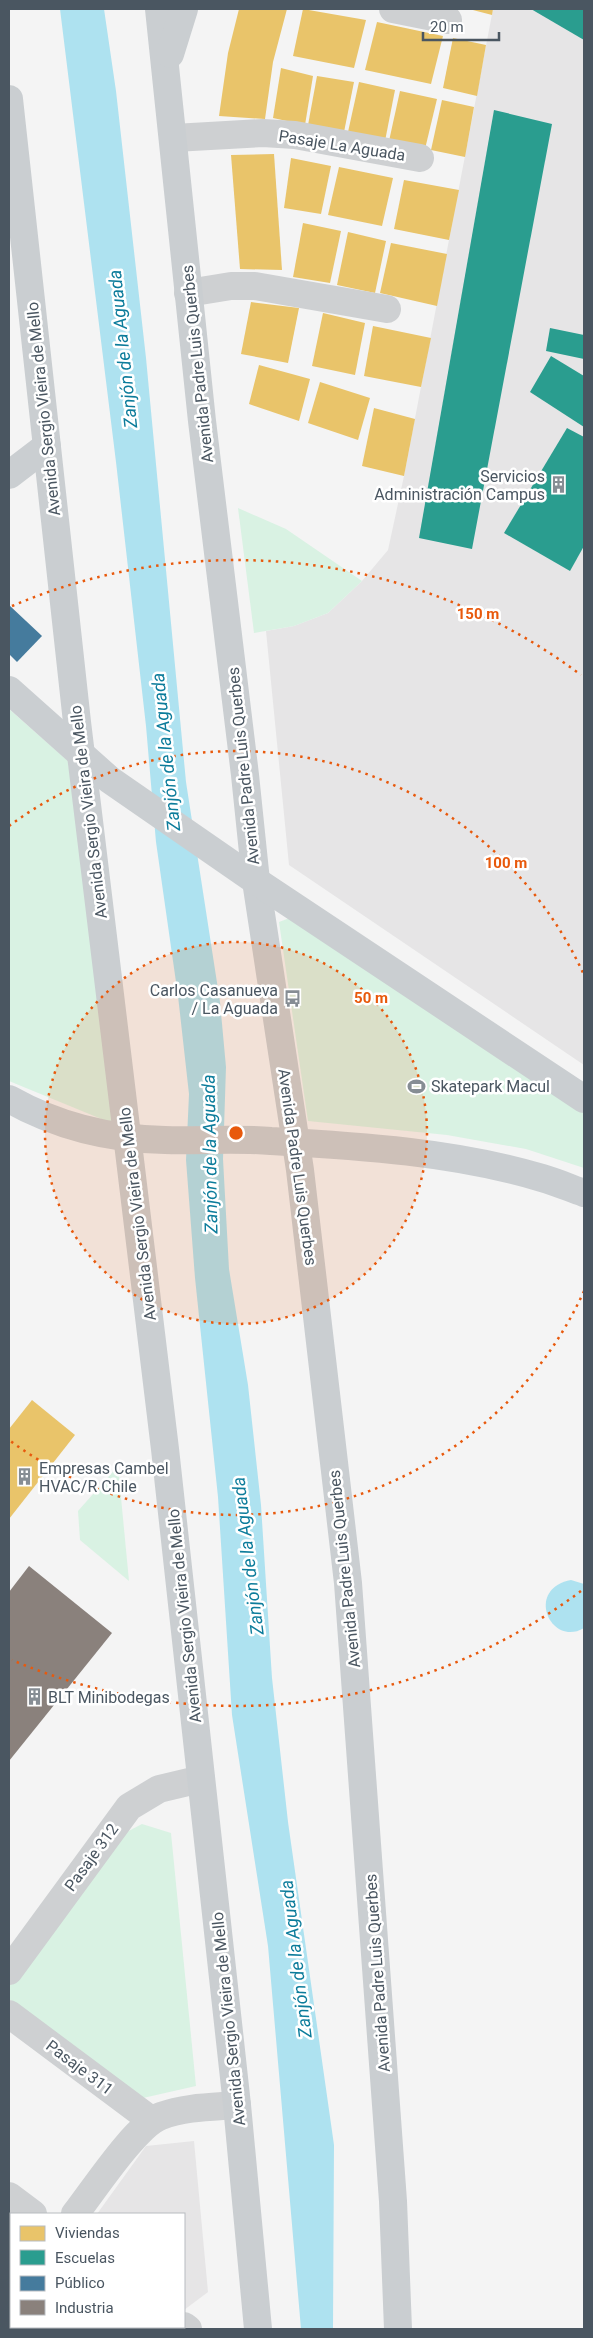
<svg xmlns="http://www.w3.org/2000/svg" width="593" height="2338" font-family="Roboto,sans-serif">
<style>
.education{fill:#e6e5e6}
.green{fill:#d9f2e3}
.water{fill:#aee2f0}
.homes{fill:#e9c46a}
.schools{fill:#2a9d8f}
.public{fill:#457b9d}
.industry{fill:#8a817c}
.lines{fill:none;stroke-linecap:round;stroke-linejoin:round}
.minor{stroke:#ced0d2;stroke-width:28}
.major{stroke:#caced1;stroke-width:28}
.ring{fill:none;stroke:#e8590c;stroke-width:2.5;stroke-dasharray:2.5 5}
.labels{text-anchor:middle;stroke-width:5;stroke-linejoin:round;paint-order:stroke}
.street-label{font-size:16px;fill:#4a5661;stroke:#fff}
.poi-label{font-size:16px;fill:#4a5661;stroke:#fff;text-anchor:start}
.water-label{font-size:18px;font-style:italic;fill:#0c7c9b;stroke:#fff}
.centre{fill:#e8590c;stroke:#fff;stroke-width:2.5}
.ring-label{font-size:15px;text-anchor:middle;font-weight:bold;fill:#e8590c;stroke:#fff;stroke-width:5;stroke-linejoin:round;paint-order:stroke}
</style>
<rect width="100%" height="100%" fill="#f4f4f4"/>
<g class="education">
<path d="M493 9H584V1065L289 865 266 631 294 626 328 613 362 581 388 550 404 476Z"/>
<path d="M194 2141 208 2292 184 2310V2214H97L146 2146Z"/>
</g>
<g class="green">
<path d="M238 508 286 529 362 581 328 613 294 626 254 633Z"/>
<path d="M9 709 68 761 116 1125 9 1081Z"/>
<path d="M295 916 584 1112V1168L526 1149 447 1135 308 1121 279 922Z"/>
<path d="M118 1466 129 1581 80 1540 78 1511Z"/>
<path d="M142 1824 171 1833 196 2086 143 2098 9 1999V1986L119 1836Z"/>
</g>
<g class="water">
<path d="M60 9H104L116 91 146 358 186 782 220 1002 226 1067 223 1159 229 1269 248 1385 261 1505 272 1678 288 1822 334 2145 333 2329H301L268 1946 232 1715 218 1497 195 1278 186 1160 189 1094 178 996 156 842 146 726 116 462Z"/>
<path d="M571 1580 584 1584V1628C551 1648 524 1589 571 1580Z"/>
</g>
<g class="homes">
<path d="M239 9H287L273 62 265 119 219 116 228 53Z"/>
<path d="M303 9 366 20 354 68 293 56Z"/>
<path d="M469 9H493L492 15Z"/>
<path d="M377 22 443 36 431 84 365 70Z"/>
<path d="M453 38 486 45 477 96 443 88Z"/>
<path d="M281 68 313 76 305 125 273 118Z"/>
<path d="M317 76 354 82 344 132 308 125Z"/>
<path d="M359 82 395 90 385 141 348 132Z"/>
<path d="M400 91 437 99 425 149 389 141Z"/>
<path d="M442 100 474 107 465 157 431 150Z"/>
<path d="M274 154 282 270 240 269 231 155Z"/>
<path d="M291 158 331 166 321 214 284 208Z"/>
<path d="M339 167 393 178 382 226 328 215Z"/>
<path d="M404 180 459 190 449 240 394 229Z"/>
<path d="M303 223 341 231 330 283 293 277Z"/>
<path d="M348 232 386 241 375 293 337 285Z"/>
<path d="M391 243 447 254 437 306 380 293Z"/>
<path d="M251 302 299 308 288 363 241 354Z"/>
<path d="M323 313 365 323 355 375 312 366Z"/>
<path d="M373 326 431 338 421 387 364 376Z"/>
<path d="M259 365 310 379 299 421 249 404Z"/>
<path d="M320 382 370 398 358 440 308 423Z"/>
<path d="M374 408 415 419 404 476 362 466Z"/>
<path d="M32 1400 75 1435 9 1519V1429Z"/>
</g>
<g class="schools">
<path d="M531 9H584V40Z"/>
<path d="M494 110 552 124 472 549 419 538Z"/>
<path d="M550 328 584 335V359L546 351Z"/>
<path d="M551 356 584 376V427L530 392Z"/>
<path d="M567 428 584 437V546L570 571 504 533Z"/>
</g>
<path class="public" d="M9 605 42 636 17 662 9 654Z"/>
<path class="industry" d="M29 1566 112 1633 9 1761V1592Z"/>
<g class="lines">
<g class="minor">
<path d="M393 9 448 20"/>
<path d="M174 138 263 133 295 135 420 158"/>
<path d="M188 293 231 286H255L387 309"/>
<path d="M9 1971 129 1807 159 1789 201 1779"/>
<path d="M9 2014 151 2120"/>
<path d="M9 2196 33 2214"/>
<path d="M75 2214C93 2191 136 2125 161 2116 185 2107 212 2107 237 2105"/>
<path d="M9 2304 11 2301"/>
<path d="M184 2326 188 2329"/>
</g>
<g class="major">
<path d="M159 9 202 421 245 775 256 881 300 1170 348 1583 393 2201 398 2329"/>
<path d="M170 54 184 9"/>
<path d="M9 99 77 722 165 1449 237 2105 258 2329"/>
<path d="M9 475 47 446"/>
<path d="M9 690 110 780 256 881 584 1099"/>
<path d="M9 1099C57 1126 111 1139 165 1140 200 1141 236 1138 271 1141 360 1146 456 1152 542 1178 556 1182 570 1188 584 1193"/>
</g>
</g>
<circle cx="236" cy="1133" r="191" fill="#e8590c" fill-opacity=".12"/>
<g class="ring">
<circle cx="236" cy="1133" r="191"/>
<path d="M584 1291A382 382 0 0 1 9 1440M9 826A382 382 0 0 1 584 975"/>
<path d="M581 1591A573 573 0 0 1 12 1660M12 606A573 573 0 0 1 581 675"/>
</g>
<defs>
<symbol id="building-bare" viewBox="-9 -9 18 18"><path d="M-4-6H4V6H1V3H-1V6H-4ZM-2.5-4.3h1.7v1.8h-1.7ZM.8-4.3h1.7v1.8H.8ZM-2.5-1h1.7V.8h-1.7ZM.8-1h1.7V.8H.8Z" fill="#868d94" stroke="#fff" stroke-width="2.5" paint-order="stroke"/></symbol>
<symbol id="bus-bare" viewBox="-9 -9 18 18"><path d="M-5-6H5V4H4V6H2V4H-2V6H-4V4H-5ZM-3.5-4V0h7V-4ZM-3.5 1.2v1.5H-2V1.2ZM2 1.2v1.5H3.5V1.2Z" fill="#868d94" stroke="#fff" stroke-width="2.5" paint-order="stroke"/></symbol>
<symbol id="stadium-bare" viewBox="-9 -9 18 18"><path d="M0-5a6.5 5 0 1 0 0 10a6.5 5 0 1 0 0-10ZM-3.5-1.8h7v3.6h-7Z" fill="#868d94" stroke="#fff" stroke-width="2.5" paint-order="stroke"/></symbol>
</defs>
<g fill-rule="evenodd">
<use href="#building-bare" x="546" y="472" width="25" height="25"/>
<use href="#bus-bare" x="280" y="986" width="25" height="25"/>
<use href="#stadium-bare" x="404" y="1074" width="25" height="25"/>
<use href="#building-bare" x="12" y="1464" width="25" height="25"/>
<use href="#building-bare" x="22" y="1684" width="25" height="25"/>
</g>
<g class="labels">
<g class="street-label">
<text transform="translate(342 145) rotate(9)" y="6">Pasaje La Aguada</text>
<text transform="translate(197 364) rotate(-96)" y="6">Avenida Padre Luis Querbes</text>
<text transform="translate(43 409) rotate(-96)" y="6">Avenida Sergio Vieira de Mello</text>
<text transform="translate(243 766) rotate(-96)" y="6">Avenida Padre Luis Querbes</text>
<text transform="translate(88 812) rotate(-97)" y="6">Avenida Sergio Vieira de Mello</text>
<text transform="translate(298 1167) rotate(82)" y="6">Avenida Padre Luis Querbes</text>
<text transform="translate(137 1214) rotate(-97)" y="6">Avenida Sergio Vieira de Mello</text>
<text transform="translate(344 1569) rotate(-96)" y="6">Avenida Padre Luis Querbes</text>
<text transform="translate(184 1616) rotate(-96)" y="6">Avenida Sergio Vieira de Mello</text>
<text transform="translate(91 1857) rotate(-54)" y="6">Pasaje 312</text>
<text transform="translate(377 1973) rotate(-94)" y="6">Avenida Padre Luis Querbes</text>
<text transform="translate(228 2019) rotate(-96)" y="6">Avenida Sergio Vieira de Mello</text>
<text transform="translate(80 2067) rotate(37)" y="6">Pasaje 311</text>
</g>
<g class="poi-label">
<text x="545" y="482" text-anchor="end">Servicios<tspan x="545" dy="18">Administración Campus</tspan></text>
<text x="278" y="996" text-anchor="end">Carlos Casanueva<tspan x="278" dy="18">/ La Aguada</tspan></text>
<text x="431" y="1092">Skatepark Macul</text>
<text x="39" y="1474">Empresas Cambel<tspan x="39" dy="18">HVAC/R Chile</tspan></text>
<text x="48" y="1703">BLT Minibodegas</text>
</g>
<g class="water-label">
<text transform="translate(123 349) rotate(-96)" y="6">Zanjón de la Aguada</text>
<text transform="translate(166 752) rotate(-96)" y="6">Zanjón de la Aguada</text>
<text transform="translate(210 1154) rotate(-91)" y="6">Zanjón de la Aguada</text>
<text transform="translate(248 1556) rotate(-97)" y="6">Zanjón de la Aguada</text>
<text transform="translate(296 1959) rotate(-97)" y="6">Zanjón de la Aguada</text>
</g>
</g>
<circle cx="236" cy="1133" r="8" class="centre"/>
<g class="ring-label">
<text x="478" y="619">150 m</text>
<text x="506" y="868">100 m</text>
<text x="371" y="1003">50 m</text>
</g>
<rect width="593" height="2338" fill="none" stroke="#4a5661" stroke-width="20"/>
<rect x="10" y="2213" width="175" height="115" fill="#ffffff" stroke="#b7bbc0"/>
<rect x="20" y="2226" width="25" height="15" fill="#e9c46a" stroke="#b7bbc0"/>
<text x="55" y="2238" font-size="15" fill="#4a5661">Viviendas</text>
<rect x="20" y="2250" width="25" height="15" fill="#2a9d8f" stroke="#b7bbc0"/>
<text x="55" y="2263" font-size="15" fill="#4a5661">Escuelas</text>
<rect x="20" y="2276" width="25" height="15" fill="#457b9d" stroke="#b7bbc0"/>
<text x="55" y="2288" font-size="15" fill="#4a5661">Público</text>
<rect x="20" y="2300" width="25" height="15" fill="#8a817c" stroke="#b7bbc0"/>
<text x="55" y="2313" font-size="15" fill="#4a5661">Industria</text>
<path d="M423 32v8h76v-8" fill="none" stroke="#4a5661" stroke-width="2.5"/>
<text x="430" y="32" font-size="15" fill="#4a5661" stroke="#ffffff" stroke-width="4" paint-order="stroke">20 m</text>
</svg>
